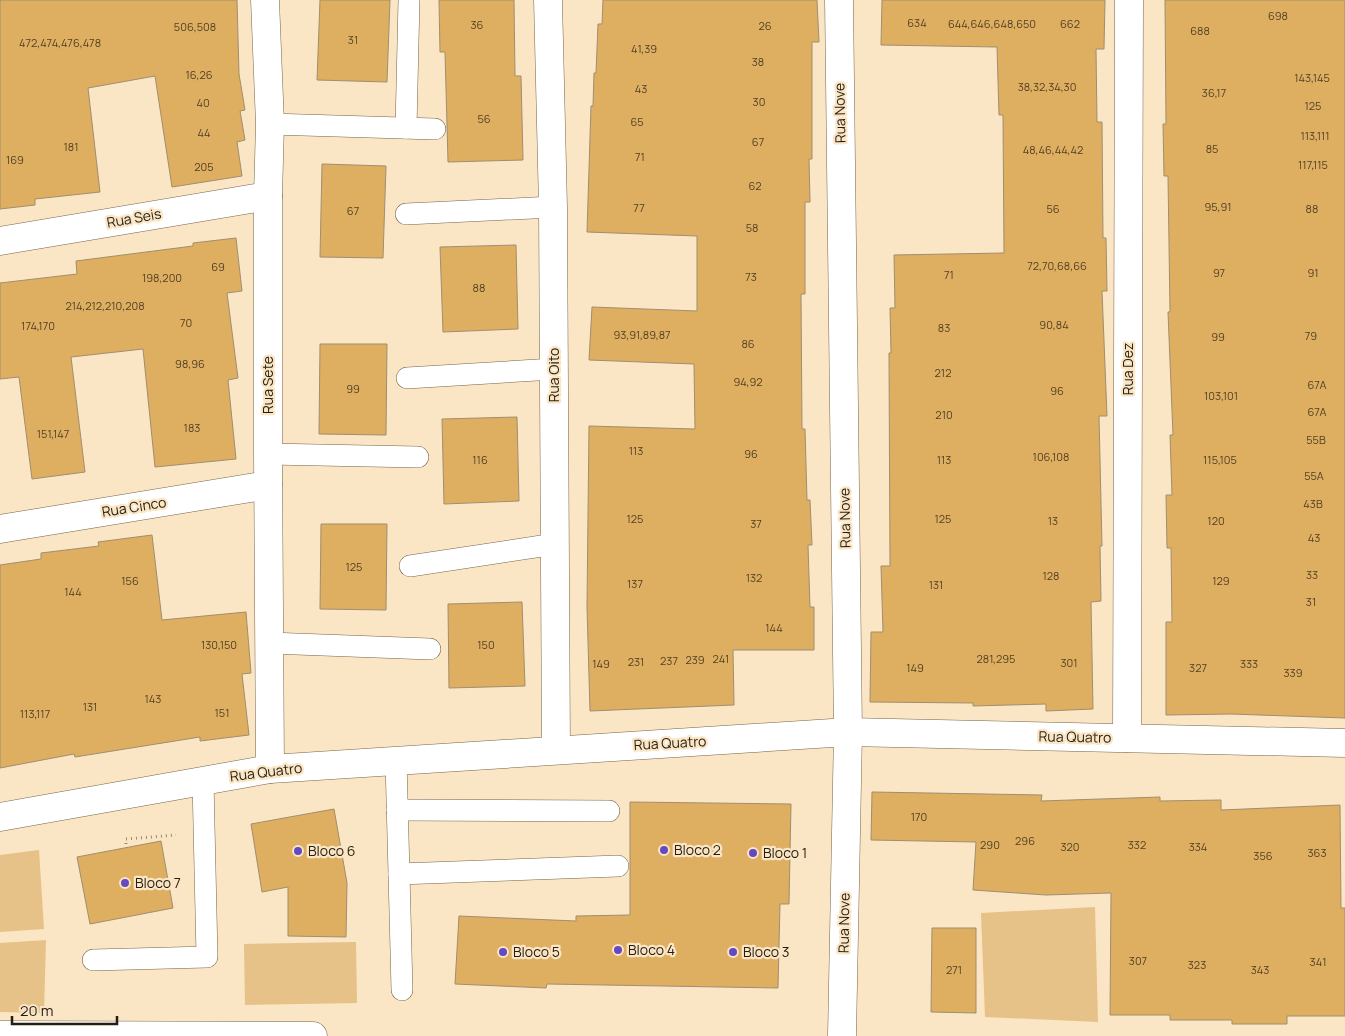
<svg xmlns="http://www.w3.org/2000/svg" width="1345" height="1036" font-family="Manrope,sans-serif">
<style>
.green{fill:#e6c188}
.building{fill:#deae61;stroke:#a18e6f}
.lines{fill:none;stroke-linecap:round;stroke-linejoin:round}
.service-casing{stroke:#776548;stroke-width:22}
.minor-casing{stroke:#776548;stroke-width:29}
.path{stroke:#988972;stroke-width:3;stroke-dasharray:1 4;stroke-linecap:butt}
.service{stroke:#fff;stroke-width:21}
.minor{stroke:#fff;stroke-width:28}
.poi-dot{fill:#644ac2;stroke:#fae5c4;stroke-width:2}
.labels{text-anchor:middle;stroke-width:4.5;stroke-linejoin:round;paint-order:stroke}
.number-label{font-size:11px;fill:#534125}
.street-label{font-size:14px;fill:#251d11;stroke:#fae5c4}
.poi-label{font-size:14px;fill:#251d11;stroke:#fae5c4;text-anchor:start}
</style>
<rect width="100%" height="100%" fill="#fae5c4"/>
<g class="green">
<path d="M39 850 44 929 0 932V855Z"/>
<path d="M1095 907 1098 1022 985 1017 981 913Z"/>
<path d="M46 940 44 1013 0 1012V943Z"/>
<path d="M356 942 357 1003 245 1005 244 944Z"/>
</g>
<g class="building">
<path d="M0 0H237L239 74 245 110 240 111 245 140 237 142 242 176 172 187 155 76 88 88 100 192 35 199V205L0 209Z"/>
<path d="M320 0H390L387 82 317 80Z"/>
<path d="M439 0H514L515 76H521L523 160 448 162 445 52H440Z"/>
<path d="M603 0H817L819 42H812V159H809L810 202H805V294H801L802 429H805L807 500H810L812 545H808L810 607H814V650H733L734 705 590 711 587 607 589 426 695 429 694 364 589 360 592 307 697 311V236L587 232 591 106H593L594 73H596L598 24H602Z"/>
<path d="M882 0H1105L1104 49H1096L1097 122H1102L1103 238H1106L1107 291H1102L1107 416H1099L1102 546H1100L1101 601 1091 602 1093 709 1046 711V704L973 706V703L870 702 871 632H883L881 566H890L889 353H891L890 308H895L894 255 1004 253 1003 115H999L997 47 881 45Z"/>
<path d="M1165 0H1345V718L1231 714 1166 715V622H1172L1171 548H1167L1166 495H1172L1170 435H1173L1168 312H1170L1168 176H1164L1163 124H1166Z"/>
<path d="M322 164 386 166 383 258 320 257Z"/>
<path d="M236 238 242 291 227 293 238 378 228 380 236 459 155 467 143 349 71 357 85 472 32 479 19 377 0 379V283L77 274 76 261 193 246V243Z"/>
<path d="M516 245 518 329 443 332 440 247Z"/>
<path d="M320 344H387L386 435 319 434Z"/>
<path d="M517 417 519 501 444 504 442 419Z"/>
<path d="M321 524H387L386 610 320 609Z"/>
<path d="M152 535 162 620 246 612 251 673 242 674 249 735 200 741V737L75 757 74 754 0 768V565L41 559V553L99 546 98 542Z"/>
<path d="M522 602 525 686 449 688 448 604Z"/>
<path d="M872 792 1042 795 1041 801 1160 797V801L1221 800V810L1340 805 1341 908H1345V1016H1287V1024H1232V1020H1170V1015H1110L1111 893 1046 895 973 890 976 842 871 840Z"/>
<path d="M630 802 791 804 789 904H780L778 988 547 984 546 988 455 984 459 916 576 921V916L630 915Z"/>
<path d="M334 809 347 883 346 937 288 936V887L262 892 251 824Z"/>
<path d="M161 841 173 908 90 924 77 857Z"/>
<path d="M932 928H976V1013L931 1012Z"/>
</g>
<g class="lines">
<defs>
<g id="service">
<path d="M270 124 435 129"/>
<path d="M406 128 409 0"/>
<path d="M406 214 553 207"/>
<path d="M407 378 554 369"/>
<path d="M268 454 418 457"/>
<path d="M410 566 555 544"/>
<path d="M269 643 430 649"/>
<path d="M396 761 399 874 618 866"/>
<path d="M397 810 609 811"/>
<path d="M399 874 402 990"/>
<path d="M93 960 207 957 203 781"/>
</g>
<g id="minor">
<path d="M265 0 270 124 268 196V454L270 769"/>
<path d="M548 0 553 207 556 750"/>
<path d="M839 0 848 732 842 1036"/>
<path d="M0 241 268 196"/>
<path d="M0 529 268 485"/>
<path d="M1127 738 1129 0"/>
<path d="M0 817 270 769 848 732 1345 743"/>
<path d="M0 1035 313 1036"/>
</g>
</defs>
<use href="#service" class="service-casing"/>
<use href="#minor" class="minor-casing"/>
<path class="path" d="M126 844V839L176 835"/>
<use href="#service" class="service"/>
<use href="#minor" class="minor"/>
</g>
<g class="poi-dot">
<circle cx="664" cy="850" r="5"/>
<circle cx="298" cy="851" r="5"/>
<circle cx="753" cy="853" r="5"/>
<circle cx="125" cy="883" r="5"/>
<circle cx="618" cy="950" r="5"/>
<circle cx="503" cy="952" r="5"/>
<circle cx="733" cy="952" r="5"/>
</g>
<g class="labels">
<g class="number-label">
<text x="1278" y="20">698</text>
<text x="917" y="27">634</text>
<text x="992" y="28">644,646,648,650</text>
<text x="1070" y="28">662</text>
<text x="477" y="29">36</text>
<text x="765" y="30">26</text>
<text x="195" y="31">506,508</text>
<text x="1200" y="35">688</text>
<text x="353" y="44">31</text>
<text x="60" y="47">472,474,476,478</text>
<text x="644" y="53">41,39</text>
<text x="758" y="66">38</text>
<text x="199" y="79">16,26</text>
<text x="1312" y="82">143,145</text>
<text x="1047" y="91">38,32,34,30</text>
<text x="641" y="93">43</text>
<text x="1214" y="97">36,17</text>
<text x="759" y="106">30</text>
<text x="203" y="107">40</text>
<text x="1313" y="110">125</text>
<text x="484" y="123">56</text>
<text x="637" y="126">65</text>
<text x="204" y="137">44</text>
<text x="1315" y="140">113,111</text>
<text x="758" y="146">67</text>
<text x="71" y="151">181</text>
<text x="1212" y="153">85</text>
<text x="1053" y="154">48,46,44,42</text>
<text x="640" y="161">71</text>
<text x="15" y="164">169</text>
<text x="1313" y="169">117,115</text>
<text x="204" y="171">205</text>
<text x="755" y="190">62</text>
<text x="1218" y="211">95,91</text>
<text x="639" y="212">77</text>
<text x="1053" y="213">56</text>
<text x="1312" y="213">88</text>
<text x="353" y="215">67</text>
<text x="752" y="232">58</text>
<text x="1057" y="270">72,70,68,66</text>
<text x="218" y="271">69</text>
<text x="1219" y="277">97</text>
<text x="1313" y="277">91</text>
<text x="949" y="279">71</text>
<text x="751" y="281">73</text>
<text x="162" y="282">198,200</text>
<text x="479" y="292">88</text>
<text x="105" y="310">214,212,210,208</text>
<text x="186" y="327">70</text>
<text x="1054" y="329">90,84</text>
<text x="38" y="330">174,170</text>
<text x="944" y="332">83</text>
<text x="642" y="339">93,91,89,87</text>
<text x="1311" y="340">79</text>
<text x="1218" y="341">99</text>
<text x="748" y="348">86</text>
<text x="190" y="368">98,96</text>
<text x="943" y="377">212</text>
<text x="748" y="386">94,92</text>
<text x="1317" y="389">67A</text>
<text x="353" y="393">99</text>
<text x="1057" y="395">96</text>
<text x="1221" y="400">103,101</text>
<text x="1317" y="416">67A</text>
<text x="944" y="419">210</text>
<text x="192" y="432">183</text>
<text x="53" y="438">151,147</text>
<text x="1316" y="444">55B</text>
<text x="636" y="455">113</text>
<text x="751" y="458">96</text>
<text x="1051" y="461">106,108</text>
<text x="480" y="464">116</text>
<text x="944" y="464">113</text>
<text x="1220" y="464">115,105</text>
<text x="1314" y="480">55A</text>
<text x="1313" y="508">43B</text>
<text x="635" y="523">125</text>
<text x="943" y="523">125</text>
<text x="1053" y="525">13</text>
<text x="1216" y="525">120</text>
<text x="756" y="528">37</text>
<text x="1314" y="542">43</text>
<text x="354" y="571">125</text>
<text x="1312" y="579">33</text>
<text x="1051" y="580">128</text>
<text x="754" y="582">132</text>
<text x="130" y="585">156</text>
<text x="1221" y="585">129</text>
<text x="635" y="588">137</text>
<text x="936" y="589">131</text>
<text x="73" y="596">144</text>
<text x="1311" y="606">31</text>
<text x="774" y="632">144</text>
<text x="219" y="649">130,150</text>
<text x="486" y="649">150</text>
<text x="721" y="663">241</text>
<text x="996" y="663">281,295</text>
<text x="695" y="664">239</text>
<text x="669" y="665">237</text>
<text x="636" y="666">231</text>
<text x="1069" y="667">301</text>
<text x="601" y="668">149</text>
<text x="1249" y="668">333</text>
<text x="915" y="672">149</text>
<text x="1198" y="672">327</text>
<text x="1293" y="677">339</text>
<text x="153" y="703">143</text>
<text x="90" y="711">131</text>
<text x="222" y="717">151</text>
<text x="35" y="718">113,117</text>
<text x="919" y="821">170</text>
<text x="1025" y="845">296</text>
<text x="990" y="849">290</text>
<text x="1137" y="849">332</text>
<text x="1070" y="851">320</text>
<text x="1198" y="851">334</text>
<text x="1317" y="857">363</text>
<text x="1263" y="860">356</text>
<text x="1138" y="965">307</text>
<text x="1318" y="966">341</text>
<text x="1197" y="969">323</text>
<text x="954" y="974">271</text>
<text x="1260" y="974">343</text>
</g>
<g class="street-label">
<text transform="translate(840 113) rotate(-91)" y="5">Rua Nove</text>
<text transform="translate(134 218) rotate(-10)" y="5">Rua Seis</text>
<text transform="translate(1128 369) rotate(-90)" y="5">Rua Dez</text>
<text transform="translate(554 375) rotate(-90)" y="5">Rua Oito</text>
<text transform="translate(268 385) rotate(-90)" y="5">Rua Sete</text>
<text transform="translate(134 507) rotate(-9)" y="5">Rua Cinco</text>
<text transform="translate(845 518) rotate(-91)" y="5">Rua Nove</text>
<text transform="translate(1075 737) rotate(1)" y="5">Rua Quatro</text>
<text transform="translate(670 743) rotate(-3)" y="5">Rua Quatro</text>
<text transform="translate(266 772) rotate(-7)" y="5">Rua Quatro</text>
<text transform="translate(844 923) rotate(-89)" y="5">Rua Nove</text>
</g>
<g class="poi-label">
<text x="674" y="855">Bloco 2</text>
<text x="308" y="856">Bloco 6</text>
<text x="763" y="858">Bloco 1</text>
<text x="135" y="888">Bloco 7</text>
<text x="628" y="955">Bloco 4</text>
<text x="513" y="957">Bloco 5</text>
<text x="743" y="957">Bloco 3</text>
</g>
</g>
<path d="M12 1016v8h105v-8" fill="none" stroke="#251d11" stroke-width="2.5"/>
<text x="20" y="1016" font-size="15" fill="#251d11" stroke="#fae5c4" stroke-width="4" paint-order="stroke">20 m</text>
</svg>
